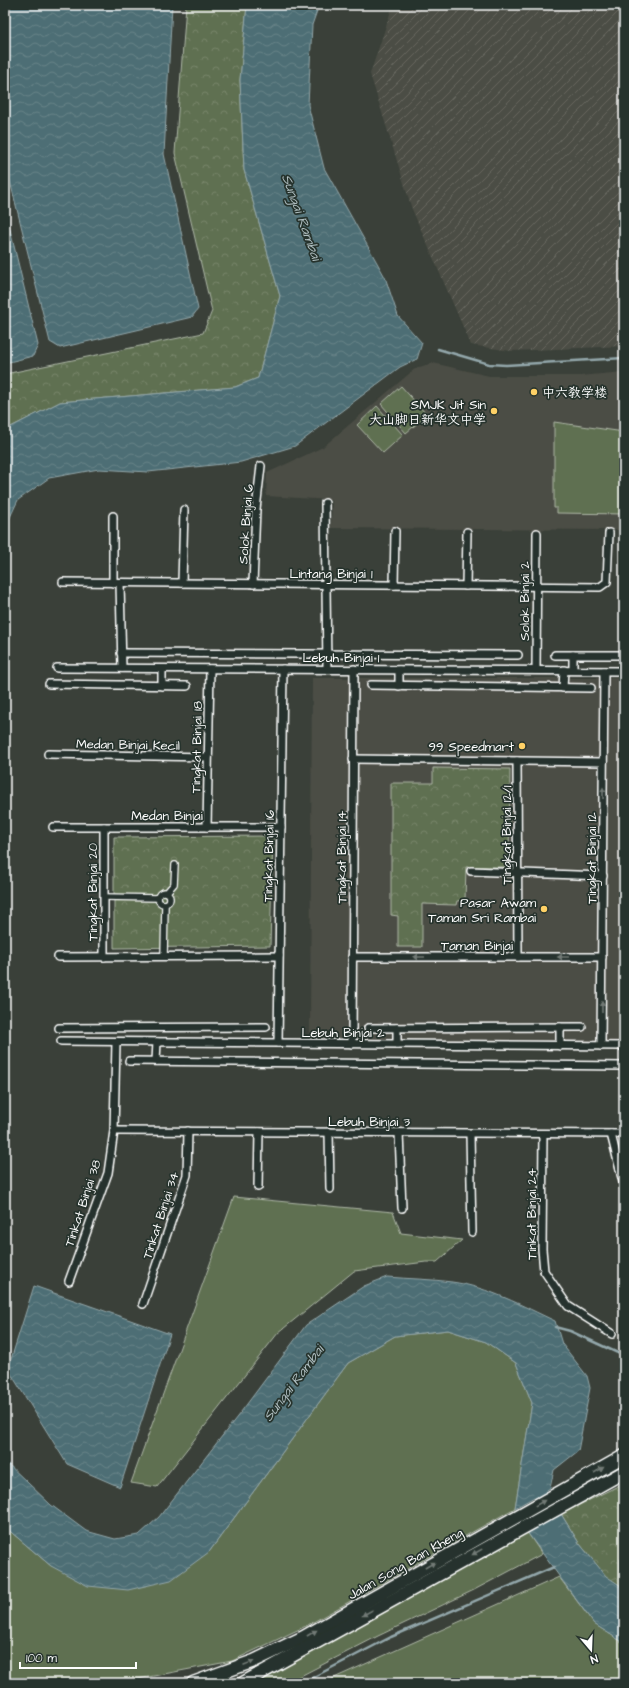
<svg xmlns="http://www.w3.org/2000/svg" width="629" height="1688" font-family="'Architects Daughter','LXGW WenKai TC',sans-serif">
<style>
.built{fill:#4c4d45}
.industrial{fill:url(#industrial-furrows)}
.grass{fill:#5f7051;stroke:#afb8a8}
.forest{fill:url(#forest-crowns);stroke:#afb8a8}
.water{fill:url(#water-waves);stroke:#94a8ac}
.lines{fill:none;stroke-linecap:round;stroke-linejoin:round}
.stream{stroke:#94a8ac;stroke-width:2.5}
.river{stroke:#4d6e74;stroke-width:14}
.pedestrian-casing{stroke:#fff;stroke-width:8}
.minor-casing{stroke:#fff;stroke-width:10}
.primary-casing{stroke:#fff;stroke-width:15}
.pedestrian{stroke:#26332d;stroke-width:5.5}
.minor{stroke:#26332d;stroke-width:7}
.primary{stroke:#26332d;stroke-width:12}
.oneway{fill:#727a76}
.poi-dot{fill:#ffd166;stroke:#26332d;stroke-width:1.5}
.labels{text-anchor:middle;stroke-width:3.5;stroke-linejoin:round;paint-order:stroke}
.poi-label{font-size:13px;fill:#fff;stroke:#26332d;text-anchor:end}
.street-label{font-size:13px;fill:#fff;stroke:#26332d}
.water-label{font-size:14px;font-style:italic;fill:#afbec0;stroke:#26332d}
</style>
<defs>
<pattern id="industrial-furrows" width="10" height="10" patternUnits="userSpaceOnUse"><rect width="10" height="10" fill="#4c4d45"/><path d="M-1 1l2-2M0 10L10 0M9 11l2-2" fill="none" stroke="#676861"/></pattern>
<pattern id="forest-crowns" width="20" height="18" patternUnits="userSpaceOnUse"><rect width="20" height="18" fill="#5f7051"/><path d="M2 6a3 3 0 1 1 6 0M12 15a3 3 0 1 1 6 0" fill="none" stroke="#77856b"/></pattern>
<pattern id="water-waves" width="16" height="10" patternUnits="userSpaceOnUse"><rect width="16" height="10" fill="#4d6e74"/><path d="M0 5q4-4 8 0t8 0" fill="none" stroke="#688489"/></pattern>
</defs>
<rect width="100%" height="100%" fill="#3a4039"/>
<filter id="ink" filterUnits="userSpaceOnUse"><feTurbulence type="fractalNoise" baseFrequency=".025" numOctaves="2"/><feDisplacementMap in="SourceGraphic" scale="8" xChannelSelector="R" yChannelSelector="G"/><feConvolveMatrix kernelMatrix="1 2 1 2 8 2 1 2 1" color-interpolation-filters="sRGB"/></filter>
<g filter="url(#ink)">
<g class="built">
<path d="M433 363 489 376H580L624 372V530L331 528 332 500 266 496 267 473 323 447 416 368Z"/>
<path d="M312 678H624V1042L310 1038Z"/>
</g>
<path class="industrial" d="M393 5H624V346L511 351 471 345 412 209 370 74Z"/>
<g class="grass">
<path d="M401 386 427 415 406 433 381 404Z"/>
<path d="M377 406 403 435 383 453 357 425Z"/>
<path d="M554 422 624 432V514L557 513V508H554Z"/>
<path d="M234 1197 393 1212 401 1233 462 1240 437 1262H426L354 1271 278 1333 157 1487 131 1483Z"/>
<path d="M448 1330 486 1342 516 1363 532 1403 515 1508 308 1625 232 1661 117 1683H5V1527L51 1566 209 1552 348 1363 395 1336Z"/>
<path d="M527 1532 542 1554 474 1590 378 1636 287 1683H257Z"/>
<path d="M559 1577 594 1624 624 1643V1683H323Z"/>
</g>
<g class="forest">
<path d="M186 5H247L240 80 244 170 280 296 258 378 235 387 60 402 5 430V374L203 333 212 311 175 153Z"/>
<path d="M433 768 510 769 509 867H466L465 900 457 901 456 905 422 904V947H398V916L391 915V783H433Z"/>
<path d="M273 836 270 946 114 948V837Z"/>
<path d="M624 1483V1588L606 1577 579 1543 561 1514Z"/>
</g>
<g class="water">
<path d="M5 5H172L164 154 198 309 192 317 60 348 50 342 5 161Z"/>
<path d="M247 5H319L312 25 308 105 324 168 385 277 398 316 422 343 417 359 400 367 295 446 241 462 148 472 99 469 49 478 18 500 5 528V430L60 402 235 387 258 378 280 296 244 170 240 80Z"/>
<path d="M5 209 38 345 33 356 5 363Z"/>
<path d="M387 1277C409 1279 431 1279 452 1282 488 1287 523 1306 555 1321L562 1344 587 1376 590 1388 578 1451 554 1470 550 1488 515 1508 532 1403 516 1363 486 1342 448 1330 395 1336 348 1363 209 1552 171 1580 128 1590 88 1586 51 1566 5 1527V1461L51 1505 86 1531 115 1539 139 1535 159 1517 244 1408 306 1325 364 1286Z"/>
<path d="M34 1286 170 1334 120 1487 67 1464 8 1369Z"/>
<path d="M561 1514 579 1543 606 1576 624 1588V1643L594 1624 527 1532Z"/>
</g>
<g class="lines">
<g class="stream">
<path d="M438 349 489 364 506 365 624 358"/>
<path d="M555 1327 570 1331 620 1354 624 1365"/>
<path d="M302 1683 391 1637 554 1567"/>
</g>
<path class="river" d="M540 1475 538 1485 555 1539"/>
<defs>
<g id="pedestrian">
<circle cx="164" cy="898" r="6"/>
<path d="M167 892 174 884 175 865"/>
<path d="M104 897 158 898"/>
<path d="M164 957 165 904"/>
<path d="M624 1561V1569"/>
</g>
<g id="minor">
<path d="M325 503 327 669"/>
<path d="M113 516V583"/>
<path d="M63 582 600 587 607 582 609 533"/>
<path d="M120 583 122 668"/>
<path d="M182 583 184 510"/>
<path d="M253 584 256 509 261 466"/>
<path d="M394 585 395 531"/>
<path d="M466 586 467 532"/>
<path d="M121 653 518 655"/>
<path d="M555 655H624"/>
<path d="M57 668 624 671"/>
<path d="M536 670 537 533"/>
<path d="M573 670V655"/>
<path d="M49 684 187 686"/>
<path d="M371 685 591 688"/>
<path d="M162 686V669"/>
<path d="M399 686V670"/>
<path d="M563 688 564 670"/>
<path d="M48 754 208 757"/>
<path d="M353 759 603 762"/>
<path d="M517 761 518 957"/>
<path d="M53 827H281"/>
<path d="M104 827V957"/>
<path d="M207 827 210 669"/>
<path d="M471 871 603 876"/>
<path d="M58 957 279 956"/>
<path d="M352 957H602"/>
<path d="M59 1028 266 1027"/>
<path d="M368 1028 582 1027"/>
<path d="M61 1041 624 1046"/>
<path d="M278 1043 283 669"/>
<path d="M352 1044 354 669"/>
<path d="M397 1044V1028"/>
<path d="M560 1046V1027"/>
<path d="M601 1046 604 671"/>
<path d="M129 1061 624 1066"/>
<path d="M156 1061 157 1042"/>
<path d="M114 1131 624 1134"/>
<path d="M329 1132 330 1189"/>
<path d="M399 1133 402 1208"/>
<path d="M470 1134 472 1232"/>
<path d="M543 1134 542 1249 544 1271 568 1306 612 1334"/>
<path d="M611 1134 624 1186"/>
<path d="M258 1187 259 1132"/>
<path d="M69 1281 108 1173 114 1131 116 1042"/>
<path d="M143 1304 187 1175 188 1131"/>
</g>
<g id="primary">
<path d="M193 1683 254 1661 302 1638 624 1456"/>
<path d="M243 1683 624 1472"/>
</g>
</defs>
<use href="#pedestrian" class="pedestrian-casing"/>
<use href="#minor" class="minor-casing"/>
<use href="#primary" class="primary-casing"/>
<use href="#pedestrian" class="pedestrian"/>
<use href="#minor" class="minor"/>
<use href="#primary" class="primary"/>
</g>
<defs><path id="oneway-solid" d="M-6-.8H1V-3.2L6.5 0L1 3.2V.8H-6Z"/></defs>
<g class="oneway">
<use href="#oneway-solid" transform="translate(603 793) rotate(-90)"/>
<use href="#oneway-solid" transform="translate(419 957) rotate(180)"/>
<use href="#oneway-solid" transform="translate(563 957) rotate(-180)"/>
<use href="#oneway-solid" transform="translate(602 1007) rotate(-90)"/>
<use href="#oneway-solid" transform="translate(599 1470) rotate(-30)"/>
<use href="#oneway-solid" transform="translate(540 1503) rotate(-29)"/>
<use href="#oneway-solid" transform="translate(477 1552) rotate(151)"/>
<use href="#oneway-solid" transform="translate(430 1565) rotate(-30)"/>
<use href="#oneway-solid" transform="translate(367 1613) rotate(151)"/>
<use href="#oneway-solid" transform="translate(312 1633) rotate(-30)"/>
<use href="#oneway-solid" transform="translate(249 1663) rotate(-22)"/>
</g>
</g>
<g class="poi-dot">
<circle cx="534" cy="392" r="4"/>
<circle cx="494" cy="411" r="4"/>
<circle cx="522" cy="746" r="4"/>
<circle cx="544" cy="909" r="4"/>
</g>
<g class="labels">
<g class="poi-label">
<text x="542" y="397" text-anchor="start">中六教学楼</text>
<text x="486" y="409">SMJK Jit Sin<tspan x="486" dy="15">大山脚日新华文中学</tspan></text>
<text x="514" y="751">99 Speedmart</text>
<text x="536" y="907">Pasar Awam<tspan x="536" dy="15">Taman Sri Rambai</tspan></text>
</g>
<g class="street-label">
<text transform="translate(245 524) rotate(-86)" y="5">Solok Binjai 6</text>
<text x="331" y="578">Lintang Binjai 1</text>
<text transform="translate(524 601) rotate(-90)" y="5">Solok Binjai 2</text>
<text x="341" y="662">Lebuh Binjai 1</text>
<text transform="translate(128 744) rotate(1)" y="5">Medan Binjai Kecil</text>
<text transform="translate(196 747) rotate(-89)" y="5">Tingkat Binjai 18</text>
<text x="167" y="820">Medan Binjai</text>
<text transform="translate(506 835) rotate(-90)" y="5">Tingkat Binjai 12/1</text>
<text transform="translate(268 856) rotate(-89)" y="5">Tingkat Binjai 16</text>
<text transform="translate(341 857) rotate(-90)" y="5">Tingkat Binjai 14</text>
<text transform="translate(591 858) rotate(-90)" y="5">Tingkat Binjai 12</text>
<text transform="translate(92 892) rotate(-90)" y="5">Tingkat Binjai 20</text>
<text x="477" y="950">Taman Binjai</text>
<text x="343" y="1037">Lebuh Binjai 2</text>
<text x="369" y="1126">Lebuh Binjai 3</text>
<text transform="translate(82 1203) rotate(-72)" y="5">Tinkat Binjai 38</text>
<text transform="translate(531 1214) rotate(-90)" y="5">Tinkat Binjai 24</text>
<text transform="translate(160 1215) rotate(-72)" y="5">Tinkat Binjai 34</text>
<text transform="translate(405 1563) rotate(-30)" y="5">Jalan Song Ban Kheng</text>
</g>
<g class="water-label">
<text transform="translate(302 217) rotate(70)" y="5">Sungai Rambai</text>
<text transform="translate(293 1383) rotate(-53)" y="5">Sungai Rambai</text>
</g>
</g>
<rect width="629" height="1688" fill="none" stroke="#26332d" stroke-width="20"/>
<rect x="10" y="10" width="609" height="1668" fill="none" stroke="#fff" stroke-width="1.5" filter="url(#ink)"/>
<g transform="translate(591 1650) rotate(161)" stroke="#26332d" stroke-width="3" paint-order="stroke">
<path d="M0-3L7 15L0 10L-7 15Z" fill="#ffffff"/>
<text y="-6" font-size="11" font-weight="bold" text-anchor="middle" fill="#ffffff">N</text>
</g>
<path d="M20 1662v6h116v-6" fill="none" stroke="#ffffff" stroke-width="2"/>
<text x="26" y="1662" font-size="12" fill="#ffffff" stroke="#26332d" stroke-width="3" paint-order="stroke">100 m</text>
</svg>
